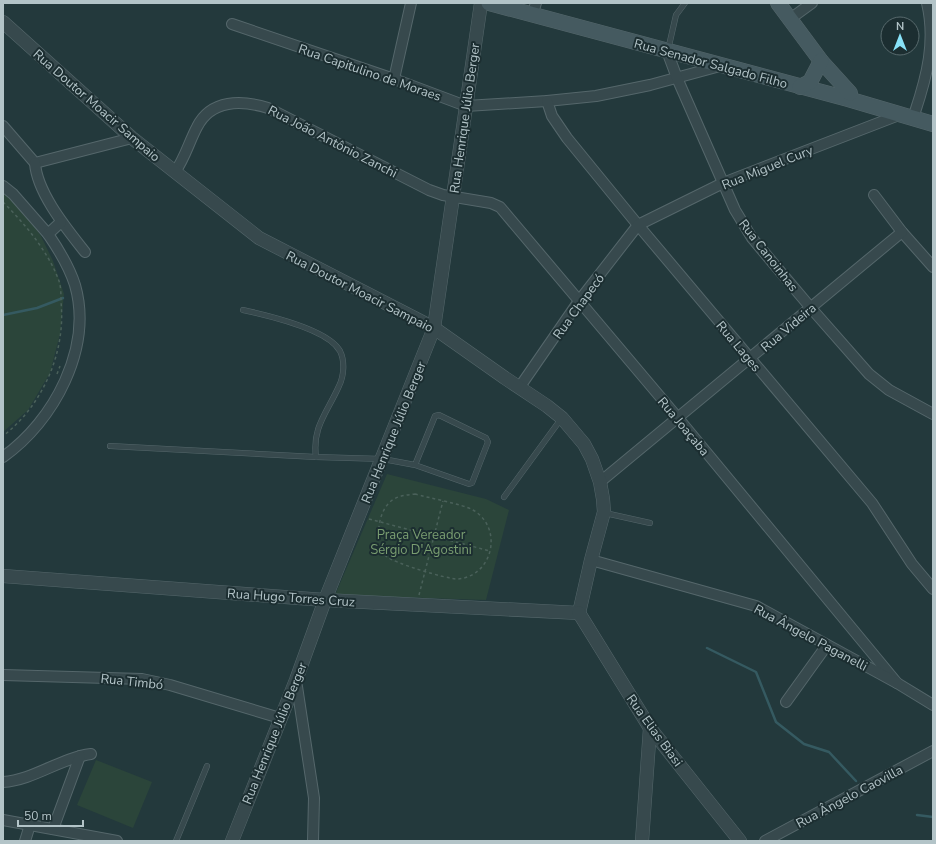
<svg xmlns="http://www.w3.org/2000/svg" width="936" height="844" font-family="'Nunito Sans',sans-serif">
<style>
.green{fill:#2b453a}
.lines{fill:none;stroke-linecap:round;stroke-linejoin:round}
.stream{stroke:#355a61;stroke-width:2.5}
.service-casing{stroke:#55676b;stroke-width:6}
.minor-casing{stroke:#55676b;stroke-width:12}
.tertiary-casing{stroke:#55676b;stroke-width:14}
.secondary-casing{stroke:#55676b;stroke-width:16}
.path{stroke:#4a615a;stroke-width:1.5;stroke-dasharray:3 3;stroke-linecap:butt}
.service{stroke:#37494d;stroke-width:5}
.minor{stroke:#37494d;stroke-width:10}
.tertiary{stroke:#37494d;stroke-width:13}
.secondary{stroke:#455a60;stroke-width:15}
.labels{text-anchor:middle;stroke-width:4;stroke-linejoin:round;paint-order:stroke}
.street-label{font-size:13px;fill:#b3c4c8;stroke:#1c2e31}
.park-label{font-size:13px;fill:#7a9e71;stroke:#1c2e31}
</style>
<rect width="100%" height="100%" fill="#23393c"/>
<g class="green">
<path d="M3 187 21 206 41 236 53 261 64 294 60 334 50 373 28 410 3 432Z"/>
<path d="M387 474 486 499 509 510 486 600 335 595Z"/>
<path d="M96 760 152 782 133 828 77 805Z"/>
</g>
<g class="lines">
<g class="stream">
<path d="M3 315 37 308 63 298"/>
<path d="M707 648 756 672 776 722 804 744 829 752 856 781"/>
<path d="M917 815 933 817"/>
</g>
<defs>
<g id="service">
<path d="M668 50 676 15 685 3"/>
<path d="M243 310C266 315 328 329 340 351 345 361 344 376 339 386 327 413 312 427 316 457L383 459 415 465 469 484 472 483 488 442 486 438 439 415 435 416 415 465"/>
<path d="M110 446 316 457"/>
<path d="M504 497 561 419"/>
<path d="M605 513 650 523"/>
<path d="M176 841 207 766"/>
</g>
<g id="minor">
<path d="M532 16 536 3"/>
<path d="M790 19 812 3"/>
<path d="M232 24 394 79 466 106 547 101 596 96 650 85 720 66"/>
<path d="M667 51 677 78 735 210 752 238 811 308 869 374 889 390 933 414"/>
<path d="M394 79 411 3"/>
<path d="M547 101 552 116 567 138 638 225 872 503 912 564 933 589"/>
<path d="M915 112C927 76 936 41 927 3"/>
<path d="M3 126 35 163 132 138"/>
<path d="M35 163C37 193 67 229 85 252"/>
<path d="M175 172C185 158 189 142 197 127 211 99 242 100 268 108L429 190 443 195 491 203 500 207 678 418 897 683"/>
<path d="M3 186 13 194 48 234"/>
<path d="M874 195 902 232 933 267"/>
<path d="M519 388 579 301 638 225 723 183 899 115"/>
<path d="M3 457C54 421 93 348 75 285 69 266 59 250 48 234L61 222"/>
<path d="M600 482 902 232"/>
<path d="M591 560 756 606 897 683 933 705"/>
<path d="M3 675 142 679 170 685 280 718"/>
<path d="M296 680 314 798 313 841"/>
<path d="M786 702 827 645"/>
<path d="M3 782C34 780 60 758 91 754"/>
<path d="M3 820 117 841"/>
<path d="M53 829 80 756"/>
<path d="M25 841 30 825"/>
<path d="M765 841 933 751"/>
</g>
<g id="tertiary">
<path d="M3 22 132 138 259 238 434 328 505 378 547 406 562 418 584 444 592 459 600 482 603 499 604 512 591 560 579 613"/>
<path d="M3 576 325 600 579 613"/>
<path d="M579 613 650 728 740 841"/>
<path d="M232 841 296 680 325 600 434 328 481 3"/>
<path d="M642 841 650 728"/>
</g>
<g id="secondary">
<path d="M489 3 848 99 933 124"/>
<path d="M778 3 821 61 850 93"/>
<path d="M800 87 810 82 821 61"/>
</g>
</defs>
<use href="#service" class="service-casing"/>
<use href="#minor" class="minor-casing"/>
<use href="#tertiary" class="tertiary-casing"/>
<use href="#secondary" class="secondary-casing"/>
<g class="path">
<path d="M3 202C25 224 48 251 59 281 61 287 61 295 61 302 66 352 43 405 3 436"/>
<path d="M57 374 60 366"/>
<path d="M415 494C429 498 462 504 473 510 504 528 493 577 457 579 447 579 393 563 386 556 374 541 377 509 394 499 401 495 408 495 415 494Z"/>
<path d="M369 519 490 551"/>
<path d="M419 595 443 501"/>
</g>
<use href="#service" class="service"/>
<use href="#minor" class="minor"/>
<use href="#tertiary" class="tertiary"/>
<use href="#secondary" class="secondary"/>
</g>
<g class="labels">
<g class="street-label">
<text transform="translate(711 63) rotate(15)" y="5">Rua Senador Salgado Filho</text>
<text transform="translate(370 72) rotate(19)" y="5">Rua Capitulino de Moraes</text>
<text transform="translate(97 105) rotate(41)" y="5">Rua Doutor Moacir Sampaio</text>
<text transform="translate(464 118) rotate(-82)" y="5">Rua Henrique Júlio Berger</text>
<text transform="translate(333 141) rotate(27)" y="5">Rua João Antônio Zanchi</text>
<text transform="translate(767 167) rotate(-22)" y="5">Rua Miguel Cury</text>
<text transform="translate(769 255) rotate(52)" y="5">Rua Canoinhas</text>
<text transform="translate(360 291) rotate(27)" y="5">Rua Doutor Moacir Sampaio</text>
<text transform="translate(578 306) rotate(-54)" y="5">Rua Chapecó</text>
<text transform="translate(788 327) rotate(-40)" y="5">Rua Videira</text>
<text transform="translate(739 346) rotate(50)" y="5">Rua Lages</text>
<text transform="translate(684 426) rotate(50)" y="5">Rua Joaçaba</text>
<text transform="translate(393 432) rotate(-68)" y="5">Rua Henrique Júlio Berger</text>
<text transform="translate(291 597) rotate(4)" y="5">Rua Hugo Torres Cruz</text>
<text transform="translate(811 637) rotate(28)" y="5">Rua Ângelo Paganelli</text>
<text transform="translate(132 681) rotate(6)" y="5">Rua Timbó</text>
<text transform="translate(655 730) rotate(54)" y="5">Rua Elias Biasi</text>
<text transform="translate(274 733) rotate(-68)" y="5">Rua Henrique Júlio Berger</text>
<text transform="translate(849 796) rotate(-28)" y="5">Rua Ângelo Caovilla</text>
</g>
<g class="park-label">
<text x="421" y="539">Praça Vereador<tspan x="421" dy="15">Sérgio D'Agostini</tspan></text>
</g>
</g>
<rect width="936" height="844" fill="none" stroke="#b3c4c8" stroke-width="8"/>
<g transform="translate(900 36)"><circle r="19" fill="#1c2e31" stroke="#586a6d"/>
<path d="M0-3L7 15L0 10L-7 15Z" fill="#88e2f8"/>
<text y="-6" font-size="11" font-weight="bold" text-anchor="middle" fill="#b3c4c8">N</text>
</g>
<path d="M18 820v6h65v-6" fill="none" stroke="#b3c4c8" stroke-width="2"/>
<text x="24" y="820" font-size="12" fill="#b3c4c8" stroke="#1c2e31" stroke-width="3" paint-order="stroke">50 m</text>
</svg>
